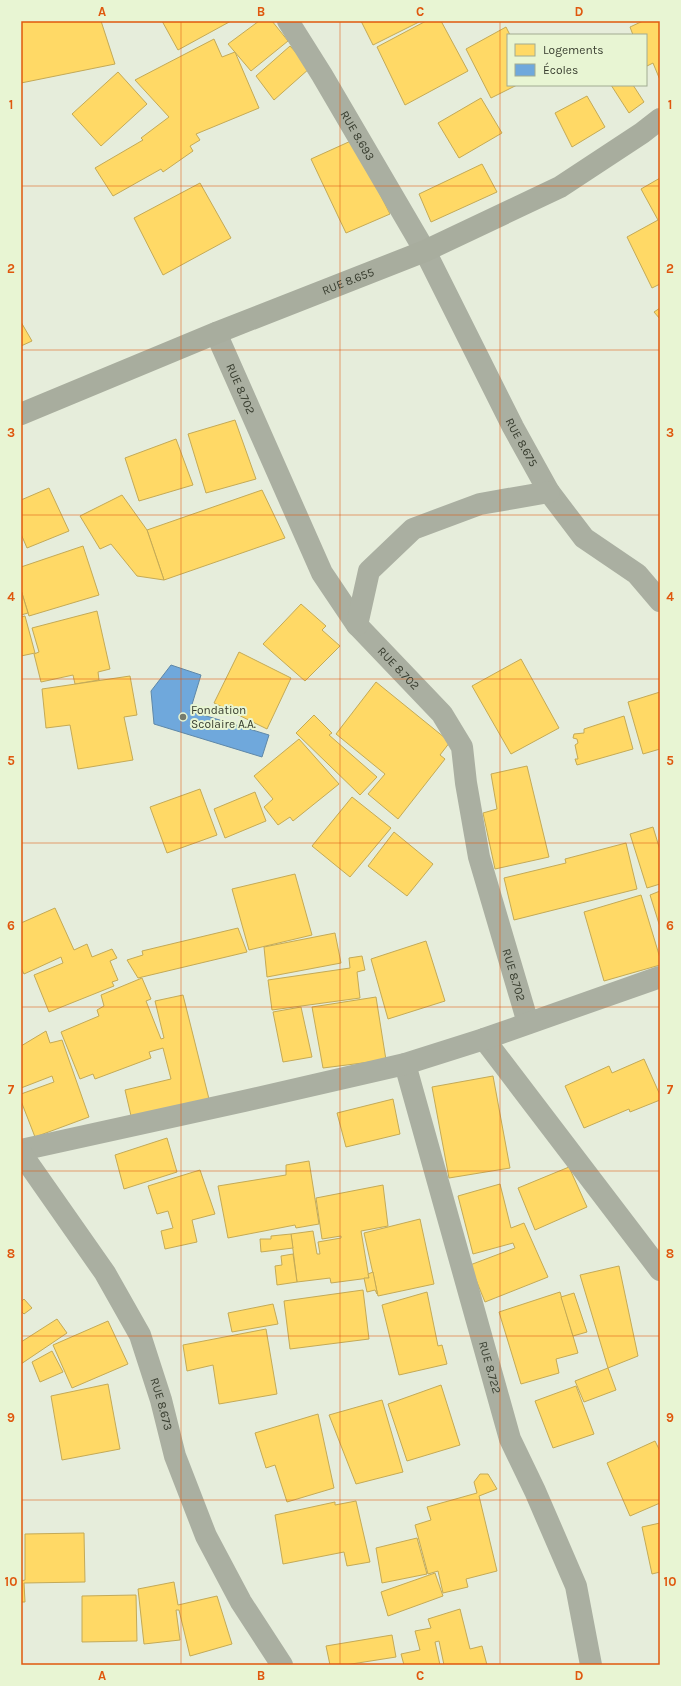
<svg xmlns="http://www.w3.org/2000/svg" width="681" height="1686" font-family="Karla,sans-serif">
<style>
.homes{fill:#ffd966;stroke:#c4aa56}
.schools{fill:#6fa8dc;stroke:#5f88a8}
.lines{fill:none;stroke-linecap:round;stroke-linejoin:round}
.street{stroke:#aaafa1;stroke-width:22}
.secondary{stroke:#a8ad9e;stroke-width:22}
.grid{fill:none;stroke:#df580e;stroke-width:1;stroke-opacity:0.55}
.poi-dot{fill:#767b6c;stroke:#e8f5d3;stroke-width:1.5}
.labels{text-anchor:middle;stroke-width:4;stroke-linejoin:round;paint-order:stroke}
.street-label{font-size:12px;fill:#393e30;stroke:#e8f5d3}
.poi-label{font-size:12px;fill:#393e30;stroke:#e8f5d3;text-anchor:start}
.neatline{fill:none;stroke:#df580e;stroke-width:1.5}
.grid-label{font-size:13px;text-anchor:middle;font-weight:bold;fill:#df580e}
</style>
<rect width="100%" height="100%" fill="#e6eddb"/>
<g class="homes">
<path d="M21 21H101L115 64 21 83Z"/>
<path d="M162 21H231L178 50Z"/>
<path d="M259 21H272L288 41 251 71 228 44Z"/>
<path d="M361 21H421L373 45Z"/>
<path d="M426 21H441L468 71 405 105 377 47Z"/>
<path d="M643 21H660V80L653 63 647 66 646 64V35H633L630 27Z"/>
<path d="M506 27 510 35H508V85H517L491 98 466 49Z"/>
<path d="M214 39 222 57 235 52 259 108 196 134 200 140 190 146 193 151 163 172 161 169 113 196 95 168 143 140 141 138 169 117 135 80Z"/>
<path d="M290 46 310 68 274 100 256 76Z"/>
<path d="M118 72 147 104 101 146 72 114Z"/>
<path d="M611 85H633L644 102 629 113Z"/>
<path d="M587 96 605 127 572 147 555 113Z"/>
<path d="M481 98 502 133 459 158 438 123Z"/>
<path d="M353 140 390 214 346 233 311 159Z"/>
<path d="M482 164 497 192 431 222 419 194Z"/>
<path d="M660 178V284L652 288 627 237 658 220 641 189Z"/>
<path d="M200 183 231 238 163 275 134 218Z"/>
<path d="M660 308V319L654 312Z"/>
<path d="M21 322 32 341 21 346Z"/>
<path d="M235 420 256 479 206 493 188 434Z"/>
<path d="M176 439 193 485 139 501 125 458Z"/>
<path d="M49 488 69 531 27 548 21 534V500Z"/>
<path d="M262 490 285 538 164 580 147 530Z"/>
<path d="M122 495 147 530 164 580 137 576 111 544 100 549 80 516Z"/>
<path d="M83 546 99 595 29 616 21 590V567Z"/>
<path d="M21 590 28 613 21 615Z"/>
<path d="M301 604 326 626 322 630 340 646 305 681 263 644Z"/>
<path d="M97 611 110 669 98 672 99 680 75 684 73 675 41 682 34 654 39 652 32 628Z"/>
<path d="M25 616 35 653 21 656V617Z"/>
<path d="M239 652 291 678 267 729 214 703Z"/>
<path d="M521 659 559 728 511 754 472 686Z"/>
<path d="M130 676 137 715 124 717 133 760 78 769 70 725 46 728 42 689Z"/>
<path d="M376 682 450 742 440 755 445 759 398 819 368 794 385 774 336 734Z"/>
<path d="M660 692V749L643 754 628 702Z"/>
<path d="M314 715 332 733 329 735 377 777 360 795 296 733Z"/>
<path d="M624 716 633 749 577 765 575 759H578L575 745 578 743 577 739 573 738 574 734 584 733V729Z"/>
<path d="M299 739 339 784 293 821 290 817 278 825 264 807 273 799 254 776Z"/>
<path d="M527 766 549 857 495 869 483 813 497 809 491 774Z"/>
<path d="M200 789 217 835 167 853 150 807Z"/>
<path d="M255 792 266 821 225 838 214 809Z"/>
<path d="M352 797 391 828 350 877 312 846Z"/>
<path d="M653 827 660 850V884L647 888 630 834Z"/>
<path d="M394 832 433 864 407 896 368 866Z"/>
<path d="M626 843 637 889 514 920 504 878 566 863 565 859Z"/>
<path d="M295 874 312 935 249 950 232 889Z"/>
<path d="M660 891V927L650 895Z"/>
<path d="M641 895 660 958V965L604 981 584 912Z"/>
<path d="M55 908 74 950 87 944 92 957 112 949 117 958 110 961 118 980 112 982 114 986 49 1012 34 975 63 963 61 957 24 974 21 968V923Z"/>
<path d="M238 928 247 952 138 978 127 960 143 955 142 951Z"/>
<path d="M335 933 341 963 267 977 264 947Z"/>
<path d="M426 941 445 1001 388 1019 371 959Z"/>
<path d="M362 956 365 970 357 972 360 998 272 1010 268 980 350 968 349 958Z"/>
<path d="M142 978 151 999 146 1001 161 1039 164 1038 155 1001 183 995 210 1103 132 1120 125 1090 171 1079 163 1048 149 1052 151 1058 95 1079 93 1074 80 1079 61 1032 99 1016 97 1010 104 1006 101 995Z"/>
<path d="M376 997 386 1060 323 1068 312 1007Z"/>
<path d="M301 1007 312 1057 283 1062 273 1012Z"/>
<path d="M46 1031 50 1043 62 1040 89 1117 35 1137 21 1101V1094L54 1082 52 1076 21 1088V1046Z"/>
<path d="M644 1059 660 1095V1100L630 1112 629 1109 584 1128 565 1086 609 1066 612 1073Z"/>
<path d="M493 1076 510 1168 449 1178 432 1087Z"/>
<path d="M393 1099 400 1134 346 1147 337 1113Z"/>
<path d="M167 1138 177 1172 124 1189 115 1155Z"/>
<path d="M309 1161 319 1224 296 1228 295 1225 228 1238 218 1186 286 1175V1165Z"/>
<path d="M569 1167 587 1207 535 1230 518 1188Z"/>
<path d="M200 1170 215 1214 192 1220 197 1242 165 1249 161 1231 173 1228 168 1211 157 1214 148 1186Z"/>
<path d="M500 1184 511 1228 524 1223 548 1277 485 1302 470 1265 515 1248 513 1243 473 1254 458 1196Z"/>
<path d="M383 1185 388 1226 361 1231 369 1278 331 1283 330 1278 297 1282 291 1234 313 1231 317 1254H320L318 1242 341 1238V1236L322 1239 316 1198Z"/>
<path d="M420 1219 434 1284 378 1296 364 1233Z"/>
<path d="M291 1234 293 1248 261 1252 260 1239H271V1236Z"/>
<path d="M293 1254 297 1282 277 1285 275 1266 282 1265 281 1256Z"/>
<path d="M619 1266 638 1356 608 1368 580 1275Z"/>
<path d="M373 1272 377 1292V1294L375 1290 367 1292 364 1278H369L368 1274Z"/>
<path d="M363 1290 369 1339 290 1349 284 1301Z"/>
<path d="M427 1292 438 1346 442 1345 447 1364 399 1375 382 1305Z"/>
<path d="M560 1292 578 1353 556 1359 559 1373 521 1384 499 1312Z"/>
<path d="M574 1293 587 1332 573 1336 561 1297Z"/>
<path d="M24 1299 32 1308 24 1314 21 1311V1302Z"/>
<path d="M273 1304 278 1324 232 1332 228 1313Z"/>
<path d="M57 1319 67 1333 21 1364V1342Z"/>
<path d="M108 1321 128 1364 72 1388 53 1345Z"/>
<path d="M266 1329 277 1394 219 1404 213 1365 187 1371 183 1345Z"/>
<path d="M52 1351 63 1372 40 1382 32 1362Z"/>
<path d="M608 1368 616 1390 584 1402 575 1381Z"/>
<path d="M108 1384 120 1449 62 1460 51 1396Z"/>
<path d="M441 1385 460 1445 407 1461 388 1404Z"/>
<path d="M576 1386 594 1434 553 1448 535 1401Z"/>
<path d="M382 1400 403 1472 356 1484 329 1415Z"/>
<path d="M318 1414 334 1488 287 1502 275 1465 266 1468 255 1433Z"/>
<path d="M655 1441 660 1451V1503L630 1516 607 1463Z"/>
<path d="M480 1474H488L497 1489 479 1496 497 1571 466 1579 468 1587 443 1593 438 1571 428 1574 415 1525 431 1520 427 1507 477 1493 474 1482Z"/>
<path d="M356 1501 370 1562 347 1566 344 1552 283 1564 275 1515 335 1502V1505Z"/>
<path d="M660 1523V1572L652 1574 642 1527Z"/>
<path d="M84 1533 85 1582 24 1583 25 1602H21V1581L25 1580V1534Z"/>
<path d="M417 1538 427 1574 382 1583 376 1548Z"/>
<path d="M435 1573 443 1596 388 1616 381 1592Z"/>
<path d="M174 1582 178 1605 217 1596 232 1644 190 1656 179 1610H176L180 1640 144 1644 138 1589Z"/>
<path d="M136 1595 137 1641 82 1642V1596Z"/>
<path d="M460 1609 470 1649 482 1646 487 1665H444L439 1641 435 1642 440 1665H404L401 1654 420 1650 415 1631 431 1628 428 1619Z"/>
<path d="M392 1635 396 1657 345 1665H330L326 1646Z"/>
</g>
<path class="schools" d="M171 665 201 675 190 711 269 735 262 757 154 724 151 691Z"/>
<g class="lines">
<g class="street">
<path id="s1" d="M288 21 322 75 425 251 513 427 549 492 584 538 637 574 660 601"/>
<path id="s2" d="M216 333 322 573 357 625 442 714 462 747 466 783 479 857 528 1023"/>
<path d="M357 625 369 571 413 529 480 504 549 492"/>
<path d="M484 1039 660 1270"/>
<path id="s3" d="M405 1064 510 1439 535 1491 576 1586 591 1665"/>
<path d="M21 1150 244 1101 405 1064 484 1039 660 977"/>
<path id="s4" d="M21 1153 105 1273 140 1335 161 1400 175 1456 206 1536 241 1602 282 1665"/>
</g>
<path class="secondary" id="s5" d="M21 414 216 333 425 251 560 187 642 133 660 119"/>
</g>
<path class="grid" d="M181 21V1665M340 21V1665M500 21V1665M21 186H660M21 350H660M21 515H660M21 679H660M21 843H660M21 1007H660M21 1171H660M21 1336H660M21 1500H660"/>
<circle class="poi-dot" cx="183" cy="717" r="4"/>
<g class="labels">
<g class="street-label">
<text dy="4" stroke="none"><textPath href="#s1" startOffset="134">RUE 8.693</textPath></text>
<text dy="4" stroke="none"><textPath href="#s5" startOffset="353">RUE 8.655</textPath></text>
<text dy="4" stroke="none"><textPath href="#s2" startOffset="61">RUE 8.702</textPath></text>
<text dy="4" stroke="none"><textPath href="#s1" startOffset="482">RUE 8.675</textPath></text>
<text dy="4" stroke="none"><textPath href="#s2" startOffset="385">RUE 8.702</textPath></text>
<text dy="4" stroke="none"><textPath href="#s2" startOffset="721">RUE 8.702</textPath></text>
<text dy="4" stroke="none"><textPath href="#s3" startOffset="315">RUE 8.722</textPath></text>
<text dy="4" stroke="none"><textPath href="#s4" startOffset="290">RUE 8.673</textPath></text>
</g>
<g class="poi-label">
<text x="191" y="714">Fondation<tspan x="191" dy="14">Scolaire A.A.</tspan></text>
</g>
</g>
<rect width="681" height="1686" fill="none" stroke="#e8f5d3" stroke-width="44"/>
<rect x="507" y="34" width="140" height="52" fill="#e8f5d3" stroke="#a2ac92"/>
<rect x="515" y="44" width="20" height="12" fill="#ffd966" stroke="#a2ac92"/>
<text x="543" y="54" font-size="12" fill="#393e30">Logements</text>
<rect x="515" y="64" width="20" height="12" fill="#6fa8dc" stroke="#a2ac92"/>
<text x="543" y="74" font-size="12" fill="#393e30">Écoles</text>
<rect x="22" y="22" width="637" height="1642" class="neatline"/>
<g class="grid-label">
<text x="102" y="16">A</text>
<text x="261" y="16">B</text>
<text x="420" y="16">C</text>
<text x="579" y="16">D</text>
<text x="11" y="109">1</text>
<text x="670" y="109">1</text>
<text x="11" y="273">2</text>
<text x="670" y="273">2</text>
<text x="11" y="437">3</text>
<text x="670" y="437">3</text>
<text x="11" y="601">4</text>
<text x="670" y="601">4</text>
<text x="11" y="765">5</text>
<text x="670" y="765">5</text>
<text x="11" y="930">6</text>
<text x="670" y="930">6</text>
<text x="11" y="1094">7</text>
<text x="670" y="1094">7</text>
<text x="11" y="1258">8</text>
<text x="670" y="1258">8</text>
<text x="11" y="1422">9</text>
<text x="670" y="1422">9</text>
<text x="11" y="1586">10</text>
<text x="670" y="1586">10</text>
<text x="102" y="1680">A</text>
<text x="261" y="1680">B</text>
<text x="420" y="1680">C</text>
<text x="579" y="1680">D</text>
</g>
</svg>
